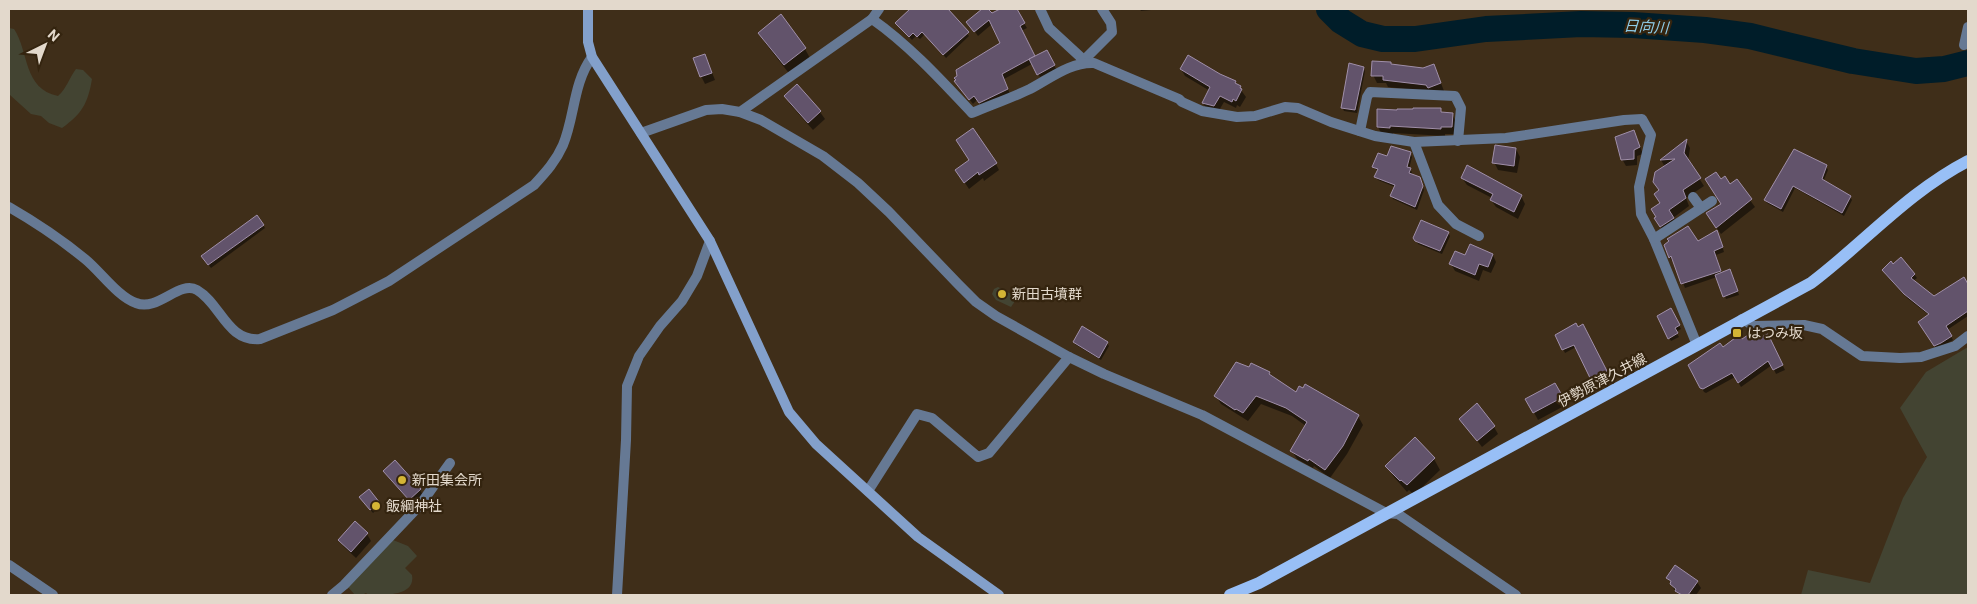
<svg xmlns="http://www.w3.org/2000/svg" width="1977" height="604" font-family="Roboto,'Noto Sans JP',sans-serif">
<style>
.green{fill:#434432}
.shadow{fill:#0007}
.lines{fill:none;stroke-linecap:round;stroke-linejoin:round}
.river{stroke:#001d29;stroke-width:26}
.building{fill:#62536b;stroke:#a08fa9}
.street{stroke:#667994;stroke-width:10}
.secondary{stroke:#83a0cb;stroke-width:10}
.primary{stroke:#98bff6;stroke-width:12}
.poi-dot{fill:#d4b535;stroke:#34240f;stroke-width:2}
.labels{text-anchor:middle;stroke-width:4.5;stroke-linejoin:round;paint-order:stroke}
.poi-label{font-size:14px;fill:#e3d9cc;stroke:#34240f;text-anchor:start}
.street-label{font-size:14px;fill:#e3d9cc;stroke:#34240f}
.water-label{font-size:15px;font-style:italic;fill:#8ecce8;stroke:#34240f}
</style>
<rect width="100%" height="100%" fill="#3f2e19"/>
<g class="green">
<path d="M9 28 14 29C29 51 23 89 58 96 67 88 69 78 76 69L83 70 92 79C88 103 82 114 62 128L49 123 41 116 31 114 10 95Z"/>
<path d="M998 287 1011 294 1015 301 1011 307 996 300 992 294 994 289Z"/>
<path d="M1968 347V595H1801L1808 570 1870 583 1903 498 1927 457 1900 408 1926 372Z"/>
<path d="M393 540 408 546 417 556 405 568 412 575C416 597 382 595 368 595L366 593 362 595H355L348 587Z"/>
</g>
<g class="shadow">
<path d="M912 9H946L969 36 946 58 925 34 920 39 916 36 912 40 899 26 897 23Z"/>
<path d="M984 9H987L991 15 1002 9H1015L1027 28 1021 31 1035 58 1047 52 1056 69 1040 77 1032 64 1004 79 1010 94 983 107 977 100 973 104 959 86 1001 44 992 24 978 36 968 22Z"/>
<path d="M1140 9H1151V10L1141 11Z"/>
<path d="M759 33 805 49 811 60 791 76 766 44Z"/>
<path d="M705 55 715 80 705 84 701 76Z"/>
<path d="M1392 65 1423 69 1434 65 1444 91 1432 92 1388 87 1386 83H1377L1373 75Z"/>
<path d="M1363 68 1365 71 1357 113 1344 111 1342 107Z"/>
<path d="M1181 69 1220 75 1235 82 1246 97 1240 107 1237 105 1236 108 1224 102 1218 112 1207 110 1203 103 1210 91 1185 76Z"/>
<path d="M797 86 820 112 825 119 813 130 790 104 786 96Z"/>
<path d="M1440 109 1442 114H1452L1456 122V134H1445V136L1393 133V135H1382L1378 127 1379 110Z"/>
<path d="M1634 132 1643 154 1637 156V165L1626 166 1622 159Z"/>
<path d="M1686 141 1690 148 1688 161 1704 186 1686 198 1689 206 1673 218 1677 225 1665 234 1656 219 1661 204 1660 191 1665 167 1661 160Z"/>
<path d="M1516 149 1520 157 1517 173 1498 170 1494 162Z"/>
<path d="M1410 153 1412 157 1409 169 1412 172 1411 175 1421 182 1424 190 1417 210 1393 199 1391 196 1395 187 1378 180 1376 177 1378 171 1373 167 1388 157Z"/>
<path d="M996 164 999 170 984 181 983 178 969 189 961 177Z"/>
<path d="M1826 166 1828 170 1823 182 1850 197 1852 200 1844 216 1795 188 1783 212 1767 203 1765 200Z"/>
<path d="M1462 178 1521 196 1525 204 1518 219 1496 207 1491 200 1492 198 1467 185Z"/>
<path d="M1721 181 1730 186 1736 181 1755 207 1721 234 1712 221 1722 204Z"/>
<path d="M263 225 265 228 211 268 204 259Z"/>
<path d="M1448 233 1450 236 1442 254 1418 244 1415 238Z"/>
<path d="M1719 236 1724 252 1716 255 1722 274H1732L1739 295 1726 299 1717 277 1685 288 1674 260 1672 261 1665 246 1698 243Z"/>
<path d="M1493 255 1496 262 1491 273 1483 270 1479 281 1455 271 1451 264 1465 257Z"/>
<path d="M1885 274H1914L1917 278 1913 281 1934 298 1963 279 1968 286V316L1947 330 1953 340 1937 349 1921 326 1929 315 1907 298Z"/>
<path d="M1671 310 1681 329 1676 332 1679 337 1671 341 1658 317Z"/>
<path d="M1583 326 1607 375 1602 378 1603 381 1595 385 1576 347 1565 353 1556 335Z"/>
<path d="M1770 339 1785 370 1776 374 1772 365 1741 387 1735 377 1706 393 1704 392 1701 387 1722 349 1741 341Z"/>
<path d="M1074 342 1107 343 1109 346 1101 360 1076 345Z"/>
<path d="M1269 373 1272 378 1297 394 1358 416 1363 425 1347 454 1330 478 1314 466 1313 468 1297 459 1292 451 1306 426 1292 416 1261 404 1248 421 1221 404 1216 396Z"/>
<path d="M1555 384 1566 405 1538 420 1527 399Z"/>
<path d="M1461 419 1494 427 1498 434 1482 447Z"/>
<path d="M1434 459 1440 470 1414 495 1409 490 1407 492 1394 477 1387 466Z"/>
<path d="M385 471 420 490 424 497 414 506 389 478Z"/>
<path d="M363 501 379 503 381 506 373 513Z"/>
<path d="M367 534 371 541 356 558 344 547 339 540Z"/>
<path d="M1668 578 1697 582 1701 588 1696 595H1681L1675 591Z"/>
</g>
<g class="lines">
<path class="river" d="M1329 9 1341 21 1362 34 1383 39H1415L1486 29 1581 24 1633 25 1705 30 1750 36 1853 61 1916 71 1944 69 1968 63"/>
</g>
<g class="building">
<path d="M910 9H948L969 32 943 55 922 32 917 37 913 33 909 37 895 23Z"/>
<path d="M982 9H988L992 13 1000 9H1017L1025 23 1020 26 1035 56 1002 74 1008 89 979 103 974 96 969 100 954 81 956 80 954 78 957 76 956 70 1000 43 989 20 974 32 966 22Z"/>
<path d="M781 14 806 48 784 65 758 33Z"/>
<path d="M1047 50 1055 65 1037 75 1029 59Z"/>
<path d="M705 54 712 73 700 77 693 58Z"/>
<path d="M1188 55 1220 74 1236 81 1235 83 1241 86 1240 88 1242 89 1236 101 1233 99 1232 102 1220 96 1214 106 1202 103 1210 87 1180 69Z"/>
<path d="M1372 61 1391 62V64L1423 68 1434 64 1441 83 1428 88 1426 85 1383 80V76H1371Z"/>
<path d="M1349 63 1364 67 1355 110 1341 108Z"/>
<path d="M797 84 821 111 808 123 784 96Z"/>
<path d="M1413 108H1441V112L1453 113 1452 127H1441V129L1390 126V128L1377 127V109L1397 110V109H1413Z"/>
<path d="M973 128 997 163 979 175 978 172 964 183 955 170 969 160 956 140Z"/>
<path d="M1634 130 1640 147 1634 150V159L1621 160 1615 137Z"/>
<path d="M1687 139 1684 153 1701 178 1683 190 1686 198 1669 210 1674 218 1660 227 1654 218 1656 217 1651 209 1660 203 1654 194 1659 190 1653 182 1655 172 1675 159 1660 160Z"/>
<path d="M1495 145 1516 148 1514 166 1492 163Z"/>
<path d="M1391 146 1411 152 1407 167 1411 168 1409 173 1420 177 1423 186 1415 207 1390 196 1395 185 1374 177 1378 169 1372 167 1378 153 1387 156Z"/>
<path d="M1794 149 1827 165 1822 179 1851 196 1842 213 1793 186 1781 209 1764 200Z"/>
<path d="M1467 165 1522 195 1514 212 1490 200 1493 194 1461 178Z"/>
<path d="M1716 172 1721 179 1725 176 1730 184 1737 179 1752 199 1716 228 1706 213 1721 204 1705 179Z"/>
<path d="M257 215 264 225 208 265 201 256Z"/>
<path d="M1421 220 1449 232 1440 251 1415 241 1413 238Z"/>
<path d="M1688 226 1698 241 1717 230 1723 247 1714 251 1721 271 1681 284 1671 256 1669 258 1664 245 1669 241 1667 239Z"/>
<path d="M1470 244 1493 254 1488 267 1479 264 1475 275 1449 264 1455 251 1465 255Z"/>
<path d="M1901 257 1915 274 1911 278 1934 296 1964 277 1968 284V311L1946 326 1952 336 1941 343 1934 346 1918 322 1929 314 1904 294 1882 270 1891 261 1893 264Z"/>
<path d="M1730 269 1738 291 1723 297 1715 275Z"/>
<path d="M1671 308 1680 325 1675 328 1678 333 1668 339 1657 316Z"/>
<path d="M1576 323 1578 327 1583 324 1607 371 1601 374 1602 377 1592 382 1574 345 1562 350 1555 335Z"/>
<path d="M1082 326 1108 342 1099 358 1073 342Z"/>
<path d="M1751 333 1755 340 1768 334 1783 365 1773 370 1768 361 1738 383 1732 373 1703 389 1700 388 1688 365 1720 343 1723 347 1739 335 1742 339Z"/>
<path d="M1236 362 1249 367 1251 363 1270 372 1269 374 1296 392 1299 386 1303 388 1305 384 1359 415 1343 446 1325 470 1309 459 1308 461 1290 451 1307 422 1286 408 1256 396 1243 413 1236 409 1235 410 1214 396Z"/>
<path d="M1555 383 1563 397 1533 413 1525 399Z"/>
<path d="M1477 403 1495 426 1477 441 1459 419Z"/>
<path d="M1415 437 1435 458 1407 485 1401 480 1400 481 1385 466Z"/>
<path d="M395 460 421 489 409 500 383 471Z"/>
<path d="M369 489 380 503 370 510 359 497Z"/>
<path d="M355 521 368 533 351 552 338 540Z"/>
<path d="M1675 565 1698 581 1688 595H1682L1675 591 1676 589 1670 584 1671 581 1666 578Z"/>
</g>
<g class="lines">
<g class="street">
<path d="M1040 9 1049 28 1087 63"/>
<path d="M872 19 879 9"/>
<path d="M1964 45 1968 27"/>
<path d="M1084 60 1112 32 1111 23 1102 9"/>
<path d="M740 112 761 120 823 156 858 183 889 212 958 284 976 302 996 316 1069 357 1104 374 1202 415 1386 513 1398 514 1516 595"/>
<path d="M1360 131 1367 97 1370 92 1455 96 1461 108 1458 141"/>
<path d="M641 133 706 110 722 109 740 112 872 19C909 45 941 80 972 113 991 105 1011 98 1030 89 1051 78 1070 62 1094 63L1179 99 1182 102 1202 111 1237 117 1255 116 1285 107 1298 108 1331 122 1375 136 1414 142 1506 138 1624 120 1642 119 1651 135 1639 187 1641 214 1654 239 1697 345"/>
<path d="M1414 142 1438 205 1456 224 1479 236"/>
<path d="M1693 197 1701 208"/>
<path d="M9 207C35 222 62 240 85 259 100 271 118 297 136 303 158 312 179 280 197 290 221 304 227 342 260 339L333 310 389 281 534 185C546 172 556 161 563 145 575 116 573 83 592 57"/>
<path d="M1654 239 1712 201"/>
<path d="M1742 319 1754 326 1804 325 1822 329 1862 356 1900 358 1921 357 1955 346 1968 336"/>
<path d="M868 491 917 414 932 418 978 457 989 453 1069 357"/>
<path d="M9 565 53 595"/>
<path d="M332 595 344 585 420 505 450 463"/>
<path d="M617 595 626 440 627 386 639 356 660 326 682 301 697 276 710 241"/>
</g>
<path class="secondary" d="M588 9V42L592 57 710 241 789 412 816 444 918 537 999 595"/>
<path class="primary" d="M1230 595 1259 583 1811 283C1864 243 1908 192 1968 161"/>
</g>
<g class="poi-dot">
<circle cx="1002" cy="294" r="5"/>
<rect x="1732" y="328" width="10" height="10" rx="2.5"/>
<circle cx="402" cy="480" r="5"/>
<circle cx="376" cy="506" r="5"/>
</g>
<g class="labels">
<g class="poi-label">
<text x="1012" y="299">新田古墳群</text>
<text x="1747" y="338">はつみ坂</text>
<text x="412" y="485">新田集会所</text>
<text x="386" y="511">飯綱神社</text>
</g>
<g class="street-label">
<text transform="translate(1602 380) rotate(-28)" y="5">伊勢原津久井線</text>
</g>
<g class="water-label">
<text transform="translate(1646 27) rotate(3)" y="5">日向川</text>
</g>
</g>
<rect width="1977" height="604" fill="none" stroke="#e3d9cc" stroke-width="20"/>
<g transform="translate(45 45) rotate(42)" stroke="#34240f" stroke-width="4" paint-order="stroke">
<path d="M0-4L9 19L0 12L-9 19Z" fill="#e3d9cc"/>
<text y="-8" font-size="14" font-weight="bold" text-anchor="middle" fill="#e3d9cc">N</text>
</g>
</svg>
